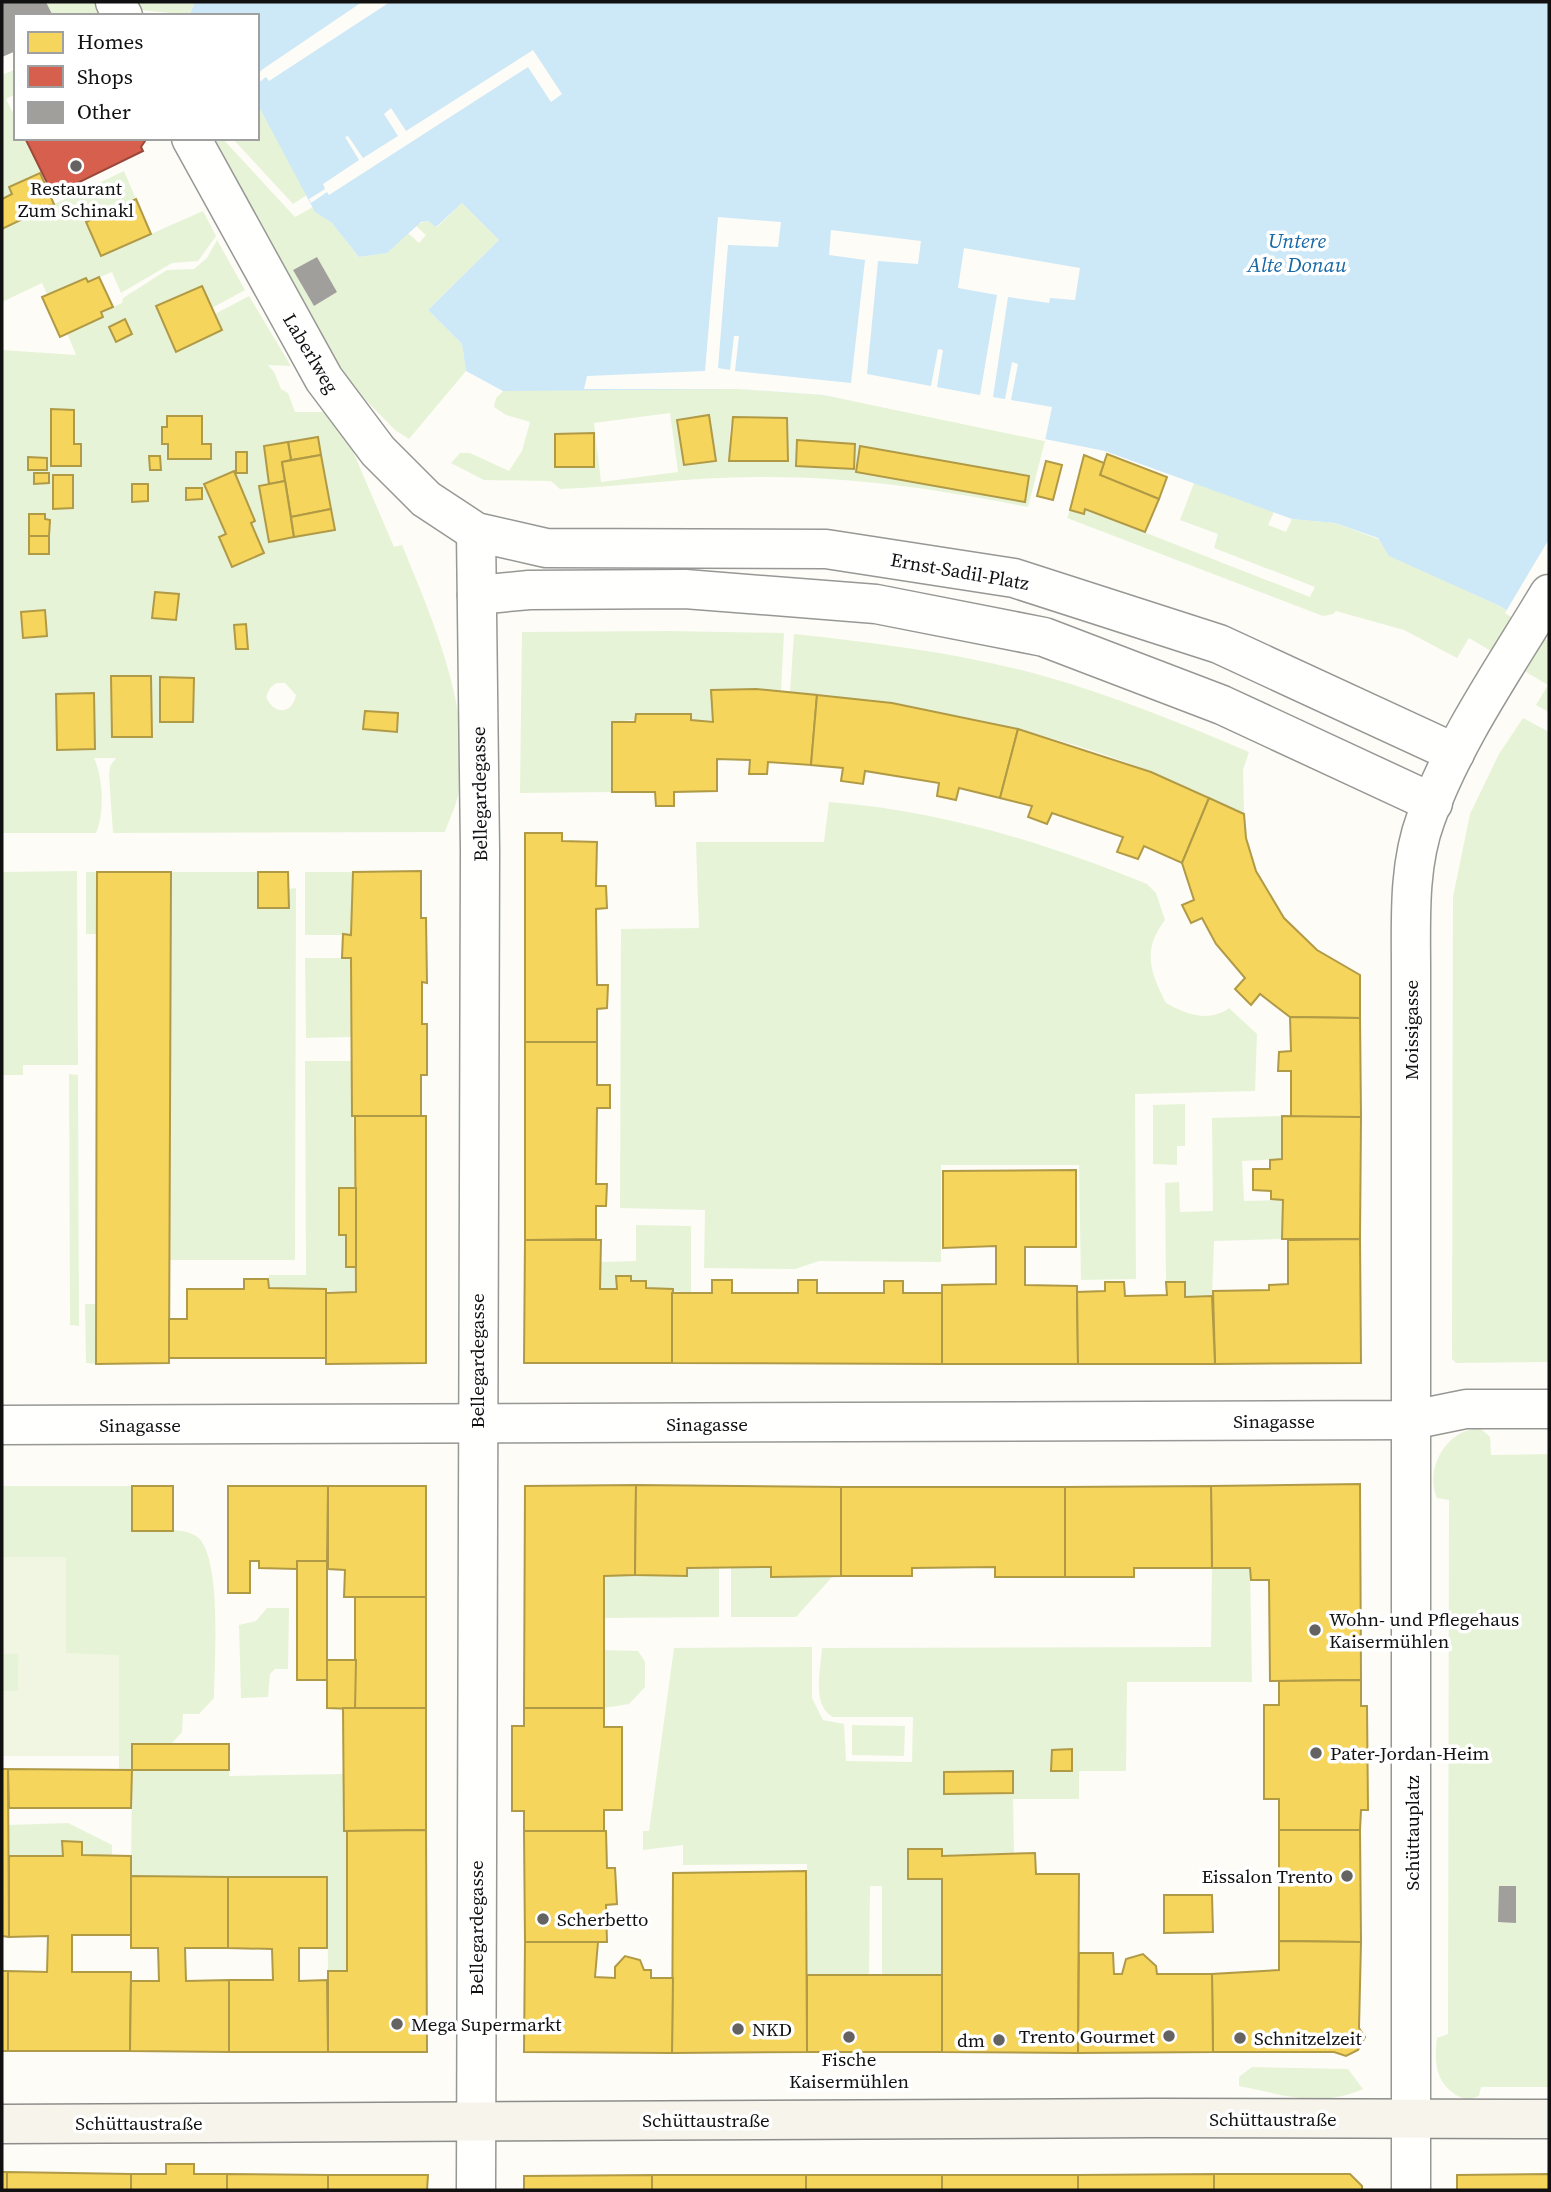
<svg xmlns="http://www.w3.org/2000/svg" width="1551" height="2192" font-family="'Source Serif 4',serif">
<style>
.green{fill:#e7f3d7;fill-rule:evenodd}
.pitch{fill:#f0f6e1}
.water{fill:#cde8f7}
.pier{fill:#fdfcf7}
.homes{fill:#f6d55c;stroke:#b19a46;stroke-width:2}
.shops{fill:#d6604d;stroke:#9b483b;stroke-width:2}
.building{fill:#a19f9c}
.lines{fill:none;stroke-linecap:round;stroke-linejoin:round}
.street-casing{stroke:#979795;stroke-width:41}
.secondary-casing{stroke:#8e8d8b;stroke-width:41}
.street{stroke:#fffffe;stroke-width:38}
.secondary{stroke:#f6f4eb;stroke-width:38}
.poi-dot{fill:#646362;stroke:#fff;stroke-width:2.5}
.labels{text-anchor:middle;stroke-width:7;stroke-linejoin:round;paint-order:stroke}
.poi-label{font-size:19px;fill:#111;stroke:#fff;text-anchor:start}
.street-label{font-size:19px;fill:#111;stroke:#fff}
.water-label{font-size:21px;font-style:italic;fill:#1768a6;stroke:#fff}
</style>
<rect width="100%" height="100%" fill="#fdfcf7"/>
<g class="green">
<path d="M46 2H95L102 16H53Z"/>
<path d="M195 2 189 15 141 10 137 3Z"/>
<path d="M16 69V94L6 99 16 119V138H25L42 172 9 187 12 194 2 199V75Z"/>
<path d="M257 103 307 195 293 204 232 138H257Z"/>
<path d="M213 138H222L295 217 313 207 331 222 359 257 387 253 408 233 419 243 426 235 415 225 427 221 437 227 462 203 499 240 428 310 462 344 466 371 409 439 395 430 350 384ZM317 257 337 292 314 306 293 270Z"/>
<path d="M124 171 136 199 86 222 101 256 203 211 216 236 198 261 172 263 121 293 112 272 88 282 86 278 47 294 42 283 2 302V229Z"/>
<path d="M217 240 245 290 212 308 202 286 222 330 215 314 249 296 291 366 268 365 274 372 281 389 288 393 295 412H336L394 547 402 545C431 615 472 710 460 786 458 801 450 818 445 832L113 833 109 775 110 766 116 758H94C103 777 105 813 96 833H2V350L76 355 67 333 103 317 101 312 122 303 123 298 167 270 194 269 207 258ZM52 409 74 444H81V466ZM167 416H202V444H211V459H168V444H162V427H167ZM318 437 334 530 269 541 259 486 269 484 264 446ZM28 457 46 458 47 470H28ZM233 471 255 521 251 523 264 553 232 567 219 537 226 534 204 484ZM72 475 73 508 54 509ZM132 484H148V501H132ZM29 514H44L45 519 50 520 49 554H29ZM155 592 179 594 176 620 152 618ZM45 610 47 636 23 638 21 612ZM151 676 152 736V737L112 677ZM276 683H285L296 695C292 715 274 715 266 697L270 688ZM57 694H94L95 748 57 749ZM365 711 398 713 397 731 363 729Z"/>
<path d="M584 389H739L824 395 1045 441 1028 507C942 490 857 477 768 477 699 476 629 486 560 489L551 481 484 480 451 463 460 453H470L509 471 522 451 530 422 506 415 494 407 496 398 503 391ZM670 413 678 472 601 482 594 423ZM709 416 716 461 684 465 677 420ZM733 417 787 418 788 460 729 461 730 429ZM594 433V467H555V434ZM855 444 854 469 796 466ZM860 446 1029 476 1025 502 856 472Z"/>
<path d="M1194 483 1274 512 1268 525 1286 532 1292 519 1335 523 1378 539 1390 556 1500 606 1549 637V712L1536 705 1548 685 1469 638 1457 658 1404 630 1336 611 1333 614 1323 616 1067 518 1070 510 1083 514 1085 509 1310 597 1315 587 1214 548 1218 534 1180 520Z"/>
<path d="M669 631 784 633 781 691 712 690 713 722 691 720V714L612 722V792L520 793 522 632Z"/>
<path d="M794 634C877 643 960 653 1040 675 1112 695 1181 723 1249 752L1243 770 1244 814C1213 800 1183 785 1152 772 1036 726 913 703 790 692Z"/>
<path d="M1523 718 1549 732V1362L1456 1363 1452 1359 1453 897 1470 814 1499 754Z"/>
<path d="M829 802C939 810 1046 843 1147 884L1156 893 1165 920C1142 950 1150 972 1166 1003 1186 1014 1208 1023 1229 1008L1257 1034 1255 1091 1135 1094 1136 1279 1081 1280 1079 1165H941V1262L819 1261 795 1269 704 1268 705 1210 620 1208 621 929 699 928 696 842H824Z"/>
<path d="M77 871 78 1065H23V1075H2V872Z"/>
<rect x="86" y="872" width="11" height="62"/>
<path d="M171 872H258V908H288V889L296 888 295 1260H169Z"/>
<path d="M305 872H353L351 935H305Z"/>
<path d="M305 958H351V1037L306 1038Z"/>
<path d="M305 1061H351L356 1188 339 1189V1234L346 1235V1267H356V1292L269 1288V1275H306Z"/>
<path d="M69 1074 78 1075 79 1326 70 1325Z"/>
<path d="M1185 1104V1146H1177V1165L1153 1164V1105Z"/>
<path d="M1282 1116V1159L1242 1161 1244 1201 1283 1200 1282 1239 1214 1241 1212 1296 1185 1297V1282H1166L1165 1183 1179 1182 1180 1212 1213 1211 1212 1118Z"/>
<path d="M636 1225 691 1226V1293L646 1288 631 1281 630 1276H617V1289H600L601 1262 636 1261Z"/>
<path d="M85 1304H96V1364L86 1363Z"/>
<path d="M1480 1428 1490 1437 1491 1455 1549 1454V2087H1481L1479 2096 1468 2100C1438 2090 1433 2068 1437 2038L1448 2034 1449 1500 1437 1498C1424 1468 1447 1429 1480 1428Z"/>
<path d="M2 1486H132L133 1531C151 1531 180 1526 196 1536 223 1553 214 1666 214 1698L199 1714H183L182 1732 172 1743 132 1744V1769L229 1770V1776L343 1774 344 1830 347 1831V1971H328L327 1877 131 1876 132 1770 119 1769V1656L66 1654V1558L2 1557Z"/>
<path d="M771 1567V1577L833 1576 796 1617H731V1568Z"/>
<path d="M687 1568H719V1617L604 1618V1576H686Z"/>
<path d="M1212 1568H1250L1252 1682H1127L1126 1771H1079V1799H1013L1014 1854 942 1856V1850H908V1879H942V1975H882V1886H870L869 1975H807V1864L683 1865V1845L643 1850V1831H649L674 1648 812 1647V1698L823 1720 844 1724 846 1761 912 1762 913 1717H833C811 1706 821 1668 822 1648L1211 1647ZM1072 1749V1771H1051L1052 1750ZM1013 1772V1793H944V1773Z"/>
<path d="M267 1608H289L288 1669H275L270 1674 268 1697 241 1698 239 1625 256 1621Z"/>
<path d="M604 1650 638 1651 645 1662V1687L629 1704 604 1708Z"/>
<path d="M19 1653 18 1691H2V1654Z"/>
<path d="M852 1725 905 1726 904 1756 852 1755Z"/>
<path d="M68 1823 112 1845V1856L82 1855V1842L63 1841V1856H9V1825Z"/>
<path d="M1252 2067 1348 2069 1363 2089C1320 2108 1284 2095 1239 2086V2077Z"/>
</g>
<path class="pitch" d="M2 1557H66V1653L119 1655V1756H2V1691H18L19 1654H2Z"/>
<path class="water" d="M195 2H1549V637L1500 606 1389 556 1378 538 1335 523 1292 519 1105 451 824 395 739 389 503 391 466 371 462 344 428 310 499 240 462 203 436 227 428 221 421 222 387 253 359 257 331 222 315 212 257 103V16H189Z"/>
<g class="pier">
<path d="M362 2H390L269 81 266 77 257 84V74L263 69Z"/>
<path d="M533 50 562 94 551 102 528 67 329 195 327 192 311 203 309 199 325 189 323 184 359 160 345 137 348 136 363 158 398 136 384 114 391 108 406 131Z"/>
<path d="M718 217 781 222 778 247 728 245 718 368 730 370 734 336H739L735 371 851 383 865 260 829 255 831 230 921 241 918 264 878 261 867 374 931 386 938 349 943 350 937 387 980 395 997 295 958 288 964 248 1080 268 1075 300 1050 298 1049 303 1008 297 993 397 1005 399 1012 362 1018 364 1011 400 1052 407 1045 441 824 395 739 389H584L587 376 705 371Z"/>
<path d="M1549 539V641L1505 613Z"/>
</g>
<g class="homes">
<path d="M40 173 54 204 2 229V199L12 194 9 187Z"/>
<path d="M136 199 151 234 101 256 86 222Z"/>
<path d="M99 277 113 307 101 312 103 317 60 337 42 297 86 278 88 282Z"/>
<path d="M202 286 222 330 176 352 156 306Z"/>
<path d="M125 319 132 334 116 342 109 327Z"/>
<path d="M51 409 74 410V444H81V466H51Z"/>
<path d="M709 415 716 461 684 465 677 420Z"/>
<path d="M167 416H202V444H211V459H168V444H162V427H167Z"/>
<path d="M733 417 787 418 788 461H729Z"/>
<path d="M594 433V467H555V434Z"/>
<path d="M318 437 321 455 291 460 288 442Z"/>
<path d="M797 440 855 444 854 469 796 466Z"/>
<path d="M288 442 291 460 282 462 285 481 269 484 264 446Z"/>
<path d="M860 446 1029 476 1025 502 856 472Z"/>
<rect x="236" y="452" width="11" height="21"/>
<path d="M1107 454 1167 477 1159 499 1100 475Z"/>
<path d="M321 455 331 509 291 517 282 462Z"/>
<path d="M1084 455 1104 463 1100 475 1159 499 1145 532 1085 509 1084 514 1070 510Z"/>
<path d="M149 456H160L161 470H150Z"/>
<path d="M28 457 47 458V470H28Z"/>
<path d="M1046 461 1062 465 1053 500 1037 496Z"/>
<path d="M234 471 255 521 251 523 264 553 232 567 219 537 226 534 204 484Z"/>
<path d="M34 473H49V483L34 484Z"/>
<path d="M53 475H73V508L53 509Z"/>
<path d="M285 481 294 537 269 542 259 486Z"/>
<path d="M132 484H148V501L132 502Z"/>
<path d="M186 488H202V499L186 500Z"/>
<path d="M331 509 335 530 294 537 291 517Z"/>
<path d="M29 514H45V519L50 520 49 536H29Z"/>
<rect x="29" y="536" width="20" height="18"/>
<path d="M155 592 179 594 176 620 152 618Z"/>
<path d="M45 610 47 636 23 638 21 612Z"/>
<path d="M246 624 248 649H236L234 625Z"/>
<path d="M111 676H151L152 737H112Z"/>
<path d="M160 677 194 678 193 722H160Z"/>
<path d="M756 689 817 695 811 765 768 762 767 774H749L750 760 717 759V791L674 792V806H656L655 792H612V722H635L636 714H691V720L713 722 711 690Z"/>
<path d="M94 693 95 749 57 750 56 694Z"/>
<path d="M817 695 892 703 1018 729 1000 798 959 788 956 800 937 796 939 783 865 771 863 784 841 781 843 768 811 765Z"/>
<path d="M365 711 398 713 397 732 363 729Z"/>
<path d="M1018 729 1151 772 1209 798 1182 863 1144 846 1138 859 1117 852 1123 837 1052 813 1047 824 1028 817 1032 806 1000 798Z"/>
<path d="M1209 798 1244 814 1246 838 1256 871 1284 918 1317 950 1360 975V1018L1290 1017 1260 994 1251 1005 1235 989 1245 978 1216 944 1202 918 1191 923 1182 905 1194 900 1182 863Z"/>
<path d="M525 833H562V841L597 842 596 886H606L607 908 596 909 597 985H608L607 1008 597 1009V1042H525Z"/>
<path d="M421 871V918H426L427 983 422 982V1024H427V1075H421V1116H352L351 958H342L343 934 351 935 353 872Z"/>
<path d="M97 872H171L169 1363 96 1364Z"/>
<path d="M258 872H288L289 908H258Z"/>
<path d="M1290 1017 1360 1018 1361 1117H1291V1071H1278L1279 1052 1291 1051Z"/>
<path d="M525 1042H597V1085H610V1108H597L596 1184H607L606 1206H596V1239L525 1240Z"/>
<path d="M355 1116H426V1363L326 1364V1293L356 1292Z"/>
<path d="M1282 1116 1361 1117 1360 1239H1282L1283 1200 1271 1199V1191L1253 1190V1169H1270V1160L1282 1159Z"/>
<path d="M1076 1170V1247H1025V1285L1077 1286 1078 1364H942V1285L996 1284V1246L943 1248V1171Z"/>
<path d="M339 1188H356V1267H346V1235H339Z"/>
<path d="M1360 1239 1361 1363 1215 1364 1213 1291 1269 1290V1285L1288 1284V1240Z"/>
<path d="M525 1240H601L600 1289H617L616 1276H631V1281H646V1288L673 1289 672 1363H524Z"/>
<path d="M244 1279H268L269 1288 326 1289V1358H169V1319H187V1289H244Z"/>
<path d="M712 1280H732V1293H798V1280H817V1293H884V1281H903V1293H942V1364L672 1363V1293H712Z"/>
<path d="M1105 1282H1124L1125 1296 1167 1295 1166 1282H1185V1297L1212 1296 1215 1364H1078L1077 1292 1105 1291Z"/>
<path d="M1360 1484 1361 1680 1270 1681 1269 1580H1251L1250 1568H1212L1211 1486Z"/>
<path d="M636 1485 635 1575 604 1576V1708H524L525 1486Z"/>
<path d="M636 1485 841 1487V1576L771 1577V1567L687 1568V1576L635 1575Z"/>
<rect x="132" y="1486" width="41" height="45"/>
<path d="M228 1486H328L327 1561H297V1569L259 1568V1561H250V1593H228Z"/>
<path d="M328 1486H426V1597H344L345 1570 328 1569Z"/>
<path d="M1211 1486 1212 1568H1134V1577H1065V1487Z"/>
<path d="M841 1487H1065V1577H995V1567L912 1568V1576H841Z"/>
<rect x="297" y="1561" width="30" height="119"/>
<path d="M355 1597H426V1708L355 1709Z"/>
<path d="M327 1660H356L355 1709 327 1708Z"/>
<path d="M1361 1680V1706H1367L1368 1810H1361L1360 1830H1279V1799H1264V1705H1279V1681Z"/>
<path d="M343 1708H426V1830L344 1831Z"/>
<path d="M524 1708H604V1727H622V1810H604V1831H524V1811H512V1726H524Z"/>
<rect x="132" y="1744" width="97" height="26"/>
<path d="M1072 1749V1771H1051L1052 1750Z"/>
<path d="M2 1769H8L9 1937 2 1936Z"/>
<path d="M8 1769 132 1770 131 1808H9Z"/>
<path d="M1013 1771V1793L944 1794V1772Z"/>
<path d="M426 1830 427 2052H328V1971H347V1831Z"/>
<path d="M1279 1830H1360L1361 1942 1279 1941Z"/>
<path d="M524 1831H606L607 1868H615L617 1904 606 1905 607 1942H525Z"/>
<path d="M62 1841 82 1842V1855L131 1856V1935H72V1972H131L130 2051H8V1971L47 1972 48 1936 9 1937V1856H63Z"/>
<path d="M908 1849H942V1856L1035 1853 1036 1874H1079L1078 2053 942 2052V1879H908Z"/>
<path d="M806 1871 807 2052 672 2053 673 1873Z"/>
<path d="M131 1876 228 1877V1948H185L186 1981 229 1980V2052L130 2051 131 1981H159L158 1948H131Z"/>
<path d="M228 1877H327V1948H299V1981L327 1980 328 2052H229V1980H273L272 1949 228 1948Z"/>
<path d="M1164 1895H1212L1213 1932 1164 1933Z"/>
<path d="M1279 1941 1361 1942 1359 2028 1365 2037 1358 2050 1346 2056 1334 2052H1213L1212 1974 1279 1970Z"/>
<path d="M525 1942H598L595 1977 615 1978V1967L625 1956 640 1960 644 1970H651V1978H673L672 2053 524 2052Z"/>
<path d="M1079 1953H1113L1114 1974H1122L1126 1959 1143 1954 1156 1966 1157 1974H1212L1213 2052 1078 2053Z"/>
<rect x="2" y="1971" width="6" height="80"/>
<rect x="807" y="1975" width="135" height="77"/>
<path d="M166 2164H194V2174H227V2190H131V2174H166Z"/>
<rect x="2" y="2172" width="5" height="18"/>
<path d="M7 2172 131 2174V2190H7Z"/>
<path d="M227 2174 328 2175V2190H227Z"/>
<path d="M1214 2174H1350L1362 2186V2190H1214Z"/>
<path d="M1214 2174V2190H1078V2175Z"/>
<path d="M1549 2174V2190H1457V2175Z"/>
<path d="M328 2175H428L427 2190H328Z"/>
<path d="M652 2175V2190H524V2176Z"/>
<rect x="652" y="2175" width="154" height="15"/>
<rect x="806" y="2175" width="136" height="15"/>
<rect x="942" y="2175" width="136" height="15"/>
</g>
<path class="shops" d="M25 138H147L141 147 143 151 53 195Z"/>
<g class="building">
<path d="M2 2H46L53 16H16V51L2 57Z"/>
<path d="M317 257 337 292 314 306 293 270Z"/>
<path d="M1499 1886H1516V1923L1498 1922Z"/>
</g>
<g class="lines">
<defs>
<g id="street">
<path d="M115 2 123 16"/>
<path d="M191 138 324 379 378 451 426 499 476 532 546 548 826 549 1014 578 1219 644 1455 753"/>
<path d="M476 532 480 850 476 2190"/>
<path d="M477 595 529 590 685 589 876 604 1044 637 1222 705 1433 803"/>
<path d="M2 1425 1412 1420 1466 1409H1549"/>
<path d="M1411 2190V971C1411 921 1408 866 1426 818 1455 738 1506 666 1549 594"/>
</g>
<path id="secondary" d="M2 2124 1150 2118 1549 2119"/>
</defs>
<use href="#street" class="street-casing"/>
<use href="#secondary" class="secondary-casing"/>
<use href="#street" class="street"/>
<use href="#secondary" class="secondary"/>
</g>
<g class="poi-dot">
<circle cx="76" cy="166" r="7"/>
<circle cx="1315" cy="1630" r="7"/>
<circle cx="1316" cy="1753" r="7"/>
<circle cx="1347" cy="1876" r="7"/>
<circle cx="543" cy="1919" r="7"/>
<circle cx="397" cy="2024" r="7"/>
<circle cx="738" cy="2029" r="7"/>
<circle cx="1169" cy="2036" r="7"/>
<circle cx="849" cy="2037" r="7"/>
<circle cx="1240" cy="2038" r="7"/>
<circle cx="999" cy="2040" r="7"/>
</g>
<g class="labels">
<g class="poi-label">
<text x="76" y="195" text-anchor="middle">Restaurant<tspan x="76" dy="22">Zum Schinakl</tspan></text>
<text x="1329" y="1626">Wohn- und Pflegehaus<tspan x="1329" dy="22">Kaisermühlen</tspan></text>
<text x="1330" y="1760">Pater-Jordan-Heim</text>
<text x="1333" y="1883" text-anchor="end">Eissalon Trento</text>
<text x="557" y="1926">Scherbetto</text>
<text x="411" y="2031">Mega Supermarkt</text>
<text x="752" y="2036">NKD</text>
<text x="1155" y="2043" text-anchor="end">Trento Gourmet</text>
<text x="1254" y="2045">Schnitzelzeit</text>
<text x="985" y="2047" text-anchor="end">dm</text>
<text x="849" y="2066" text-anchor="middle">Fische<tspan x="849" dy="22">Kaisermühlen</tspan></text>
</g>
<g class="street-label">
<text transform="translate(311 353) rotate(59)" y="7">Laberlweg</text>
<text transform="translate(960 571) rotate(10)" y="7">Ernst-Sadil-Platz</text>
<text transform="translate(479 794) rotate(-91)" y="7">Bellegardegasse</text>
<text transform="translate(1411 1030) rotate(-90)" y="7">Moissigasse</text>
<text transform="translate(477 1361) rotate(-90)" y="7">Bellegardegasse</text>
<text x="1274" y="1428">Sinagasse</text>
<text x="707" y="1431">Sinagasse</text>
<text x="140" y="1432">Sinagasse</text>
<text transform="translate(1412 1833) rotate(-90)" y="7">Schüttauplatz</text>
<text transform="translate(476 1928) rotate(-90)" y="7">Bellegardegasse</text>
<text x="1273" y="2126">Schüttaustraße</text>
<text x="706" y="2127">Schüttaustraße</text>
<text x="139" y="2130">Schüttaustraße</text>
</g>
<g class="water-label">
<text x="1297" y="248">Untere<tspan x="1297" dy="24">Alte Donau</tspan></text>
</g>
</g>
<rect width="1551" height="2192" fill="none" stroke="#111111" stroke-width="7"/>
<rect x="14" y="14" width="245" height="126" fill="#ffffff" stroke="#a0a0a0" stroke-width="2"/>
<rect x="28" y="32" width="35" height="21" fill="#f6d55c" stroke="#a0a0a0" stroke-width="2"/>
<text x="77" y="49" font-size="21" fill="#111111">Homes</text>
<rect x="28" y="66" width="35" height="21" fill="#d6604d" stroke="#a0a0a0" stroke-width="2"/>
<text x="77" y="84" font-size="21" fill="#111111">Shops</text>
<rect x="28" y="102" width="35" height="21" fill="#a19f9c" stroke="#a0a0a0" stroke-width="2"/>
<text x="77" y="119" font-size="21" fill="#111111">Other</text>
</svg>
